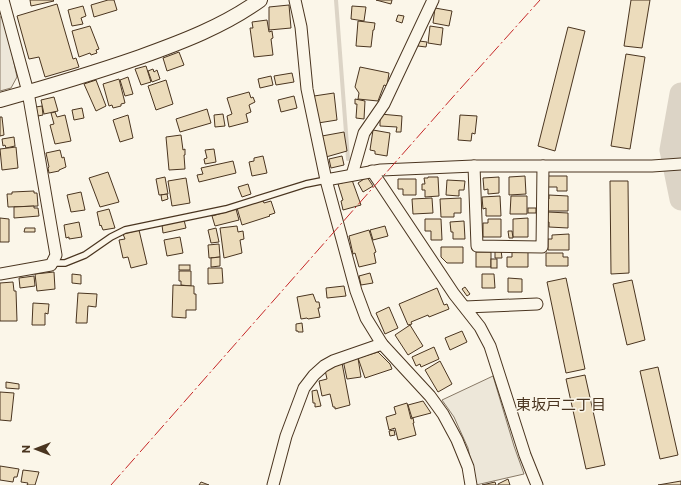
<svg xmlns="http://www.w3.org/2000/svg" width="681" height="485" font-family="Commissioner,'Noto Sans JP',sans-serif">
<style>
.parking{fill:#ede7d9;stroke:#887966}
.lines{fill:none;stroke-linecap:round;stroke-linejoin:round}
.stream{stroke:#dcd4c6;stroke-width:4}
.river{stroke:#dcd4c6;stroke-width:23}
.building{fill:#ecdcbc;stroke:#4a3520}
.service-casing{stroke:#4a3520;stroke-width:8}
.minor-casing{stroke:#4a3520;stroke-width:13}
.tertiary-casing{stroke:#4a3520;stroke-width:16}
.service{stroke:#fbf6e9;stroke-width:5.5}
.minor{stroke:#fbf6e9;stroke-width:11}
.tertiary{stroke:#fbf6e9;stroke-width:14}
.power{stroke:#c62828;stroke-width:1;stroke-dasharray:14 3 2 3;stroke-linecap:butt}
.labels{text-anchor:middle;stroke-width:3;stroke-linejoin:round;paint-order:stroke}
.neighbourhood-label{font-size:15px;fill:#4a3520;stroke:#fbf6e9}
</style>
<rect width="100%" height="100%" fill="#fbf6e9"/>
<g class="parking">
<path d="M4 16 17 77 11 88 0 91V17Z"/>
<path d="M493 376 514 446 524 474 476 485 468 448 454 417 442 400Z"/>
</g>
<g class="lines">
<path class="stream" d="M336 0 348 159"/>
<path class="river" d="M681 94 671 150 681 199"/>
</g>
<g class="building">
<path d="M30 0H53L54 1 31 6Z"/>
<path d="M108 0H114L117 10 94 17 91 5Z"/>
<path d="M376 0H392L391 4Z"/>
<path d="M631 0H650L642 48 624 46Z"/>
<path d="M57 4 73 59 76 58 79 67 45 77 39 57 29 59 17 16Z"/>
<path d="M289 5 291 28 269 30V7Z"/>
<path d="M83 6 86 16 81 18 83 24 72 26 68 10Z"/>
<path d="M352 6 366 7 364 21 351 19Z"/>
<path d="M435 8 452 11 449 26 433 23Z"/>
<path d="M398 15 404 16 402 23 396 21Z"/>
<path d="M267 20 269 32 272 31 273 38 271 39 273 55 254 57 250 28H253L252 22Z"/>
<path d="M358 21 375 23 374 30H373L371 47 356 46Z"/>
<path d="M90 26 99 49 96 50 97 53 91 55 90 53 79 57 72 31Z"/>
<path d="M430 26 443 28 441 45 428 43Z"/>
<path d="M568 27 585 31 555 151 538 146Z"/>
<path d="M419 41 427 42 426 47 418 46Z"/>
<path d="M179 52 184 65 167 71 163 58Z"/>
<path d="M626 54 645 57 630 149 611 146Z"/>
<path d="M146 66 151 82 141 85 135 69Z"/>
<path d="M360 67 389 73 387 86 384 85 378 101 358 99 359 93 355 87Z"/>
<path d="M153 69 154 72 157 70 160 79 152 82 148 71Z"/>
<path d="M292 73 294 82 276 85 274 76Z"/>
<path d="M271 76 273 85 260 88 258 79Z"/>
<path d="M128 77 133 94 125 96 120 80Z"/>
<path d="M119 79 125 103 121 104V106L113 108 112 105 109 106 103 84Z"/>
<path d="M96 80 106 106 96 111 84 84Z"/>
<path d="M166 80 173 104 156 110 148 86Z"/>
<path d="M249 92 251 98 253 97 255 102 249 105 251 112 246 114 248 122 229 127 227 116 232 114 227 98Z"/>
<path d="M334 93 337 120 318 123 314 96Z"/>
<path d="M294 96 297 108 281 112 278 100Z"/>
<path d="M54 97 58 111 44 114 41 100Z"/>
<path d="M355 99 365 101 364 119 356 118 357 104H355Z"/>
<path d="M42 106 43 115 38 116 36 107Z"/>
<path d="M82 108 84 118 74 120 72 110Z"/>
<path d="M207 109 211 123 180 132 176 119Z"/>
<path d="M55 112 57 117 65 115 71 141 55 144 50 125 54 124 51 113Z"/>
<path d="M223 114 225 126 215 127 214 115Z"/>
<path d="M380 114 402 116 401 132H396L397 127 380 126Z"/>
<path d="M128 115 133 138 120 142 113 120Z"/>
<path d="M460 115 477 116 475 134 472 133 471 141 458 140Z"/>
<path d="M0 117H2L4 135 0 136Z"/>
<path d="M373 130 390 133 387 156 375 154V151L370 150Z"/>
<path d="M344 132 347 151 326 157 322 136Z"/>
<path d="M181 135 183 150 185 149V155H184L185 169 169 170 166 137Z"/>
<path d="M14 137 15 146 6 148 5 145 3 146 2 139Z"/>
<path d="M16 147 18 168 2 170 0 149Z"/>
<path d="M214 149 216 162 205 164 204 159 207 158 205 150Z"/>
<path d="M60 150 62 158 64 157 66 167 59 170V171L49 173 48 168 49 167 46 153Z"/>
<path d="M263 156 267 173 252 176 249 162 254 161V158Z"/>
<path d="M342 156 344 165 331 168 329 159Z"/>
<path d="M233 161 236 173 199 182 197 175 203 174 201 168Z"/>
<path d="M108 172 119 202 100 207 89 178Z"/>
<path d="M525 176 526 194 509 195V177Z"/>
<path d="M546 176H567V191H557V187H546Z"/>
<path d="M165 177 168 194 159 195 156 179Z"/>
<path d="M367 177 373 186 363 192 358 183Z"/>
<path d="M428 177H438L439 196 425 197V190H422V184H425L424 178H428Z"/>
<path d="M499 177V193L488 194V189L484 190 483 178Z"/>
<path d="M186 178 190 203 172 206 168 181Z"/>
<path d="M398 179H416V195H403V189H398Z"/>
<path d="M352 180 361 205 343 210 341 201 343 200 338 184Z"/>
<path d="M447 180 465 181 464 190H459V196L446 195Z"/>
<path d="M610 181H628L629 273 611 274Z"/>
<path d="M248 184 251 194 242 197 238 187Z"/>
<path d="M34 191V193H37L38 206 8 207 7 194H12V192Z"/>
<path d="M81 192 85 210 71 212 67 195Z"/>
<path d="M167 194 168 199 162 201 161 195Z"/>
<path d="M549 195 568 196V211H547V199H549Z"/>
<path d="M500 196 501 216H486V208L483 209 482 197Z"/>
<path d="M511 196H527V214H510Z"/>
<path d="M432 198 433 213 413 214 412 199Z"/>
<path d="M461 198V213H454V217H441L440 199Z"/>
<path d="M259 201H263L264 203 271 201 275 213 269 215 270 216 242 225 237 208Z"/>
<path d="M34 206V208H38L39 216 14 218V207Z"/>
<rect x="528" y="208" width="8" height="5"/>
<path d="M109 209 115 228 103 230 101 225 100 226 97 212Z"/>
<path d="M236 209 239 220 215 226 212 216Z"/>
<path d="M548 212 568 213V228L549 227V222H547Z"/>
<path d="M0 218 9 219V242H0Z"/>
<path d="M528 218V237H513V219Z"/>
<path d="M425 219H441L442 240H431V231H425Z"/>
<path d="M488 219H501V237H483V223H488Z"/>
<path d="M184 220 186 228 163 233 162 225Z"/>
<path d="M464 221 465 239H453V232H451L450 222Z"/>
<path d="M79 222 82 237 69 239V237L66 238 64 225Z"/>
<path d="M237 226 238 232 243 231 244 239 240 240 242 253 224 258 220 228Z"/>
<path d="M385 226 388 236 373 240 370 230Z"/>
<path d="M25 228H35V232H24Z"/>
<path d="M216 228 219 242 211 243 208 230Z"/>
<path d="M139 230 147 264 131 268 128 257 123 258 119 240 125 239 123 234Z"/>
<path d="M369 230 376 252 374 253 376 263 359 267 355 253 353 254 349 236Z"/>
<path d="M508 231H512L513 238H509Z"/>
<path d="M569 234V250H548V239H552V235Z"/>
<path d="M180 237 183 253 167 256 164 240Z"/>
<path d="M219 244 220 257 209 258 208 245Z"/>
<path d="M441 247H463V263H447L441 257Z"/>
<path d="M501 250 502 258H495V251Z"/>
<rect x="476" y="252" width="15" height="15"/>
<path d="M512 252H528V267H507V257H512Z"/>
<path d="M546 253H563V257H568V266H546Z"/>
<path d="M220 257V266L211 267V258Z"/>
<rect x="491" y="259" width="6" height="9"/>
<rect x="179" y="265" width="11" height="5"/>
<path d="M208 268H222L223 283 208 284Z"/>
<path d="M179 271H191V286L181 285V281H179Z"/>
<path d="M54 272 55 289 37 291 35 274Z"/>
<path d="M370 273 373 283 361 285 359 276Z"/>
<path d="M72 274 81 275V284L72 283Z"/>
<path d="M482 274H494L495 288H482Z"/>
<path d="M34 276 35 286 20 288 19 278Z"/>
<path d="M508 278 522 279V292H508Z"/>
<path d="M566 278 585 369 566 373 547 282Z"/>
<path d="M632 280 645 340 627 345 613 284Z"/>
<path d="M13 282 14 291H16L17 321H0V283Z"/>
<path d="M173 285 194 286V294H196V310H186V318L172 317Z"/>
<path d="M344 286 346 296 327 298 326 288Z"/>
<path d="M465 287 470 294 467 296 462 289Z"/>
<path d="M437 288 444 305 447 304 449 309 429 317 428 315 411 322 412 324 408 325 399 304Z"/>
<path d="M78 293 97 294 96 307 88 306 87 323H76Z"/>
<path d="M313 294 316 302H319L320 308H318L320 317 308 319 307 318 301 319 297 297Z"/>
<path d="M33 303 49 304 48 314 45 313V325H32Z"/>
<path d="M389 307 398 328 385 334 376 313Z"/>
<path d="M302 323 303 332H298V331H296V324Z"/>
<path d="M410 325 423 346 408 355 395 335Z"/>
<path d="M462 331 467 342 450 350 445 338Z"/>
<path d="M434 347 439 359 421 367 420 364 416 366 412 357Z"/>
<path d="M378 352 390 364 392 369 365 378 358 358Z"/>
<path d="M358 358 361 377 347 379 343 360Z"/>
<path d="M440 361 452 384 438 392 425 370Z"/>
<path d="M342 363 350 405 335 409V407H333L330 394 322 396 319 381 327 379 325 370 327 368 334 367V365Z"/>
<path d="M658 367 678 455 660 459 640 371Z"/>
<path d="M585 375 605 465 586 469 566 379Z"/>
<path d="M6 382 19 384V389L6 388Z"/>
<path d="M317 390 321 406 315 407V403H313L312 391Z"/>
<path d="M0 392 14 393 11 421 0 420Z"/>
<path d="M423 401 431 413 412 418 408 405Z"/>
<path d="M407 403 411 419 413 418 414 423H413L416 435 398 440 395 428 389 430 386 417 396 414 394 407Z"/>
<path d="M394 430 395 435 390 436 389 431Z"/>
<path d="M0 466 19 469 17 477H14L13 482 0 480Z"/>
<path d="M23 470 39 472 35 485H27L28 483 21 482Z"/>
<path d="M508 479 510 485H498V484Z"/>
<path d="M681 481V485H658Z"/>
<path d="M201 482 209 485H199Z"/>
<path d="M495 482 496 485H482Z"/>
</g>
<g class="lines">
<defs>
<path id="service" d="M52 263H65L85 255 111 237 125 230 226 209 306 184 326 180"/>
<g id="minor">
<path d="M295 0 301 27 307 89 326 180 356 291 366 318 382 344 430 396 443 414 457 440 468 467 471 485"/>
<path d="M474 166 477 246 542 247 543 166"/>
<path d="M372 171 454 294 480 327 490 346 525 455 537 485"/>
<path d="M352 175 364 133 384 104 392 87 433 0"/>
<path d="M326 180 381 170 474 166H652L681 164"/>
<path d="M0 274 51 265 56 255 28 92 3 0"/>
<path d="M465 307 537 304"/>
<path d="M273 485 286 436 304 388 314 375 324 366 333 361 382 344"/>
</g>
<path id="tertiary" d="M0 100C47 87 94 73 140 57 182 42 224 26 260 0"/>
</defs>
<use href="#service" class="service-casing"/>
<use href="#minor" class="minor-casing"/>
<use href="#tertiary" class="tertiary-casing"/>
<use href="#service" class="service"/>
<use href="#minor" class="minor"/>
<use href="#tertiary" class="tertiary"/>
<path class="power" d="M111 485 452 98 540 0"/>
</g>
<g class="labels">
<g class="neighbourhood-label">
<text x="561" y="410">東坂戸二丁目</text>
</g>
</g>
<g transform="translate(36 449) rotate(270)" stroke="#fbf6e9" stroke-width="3" paint-order="stroke">
<path d="M0-3L7 15L0 10L-7 15Z" fill="#4a3520"/>
<text y="-6" font-size="11" font-weight="bold" text-anchor="middle" fill="#4a3520">N</text>
</g>
</svg>
